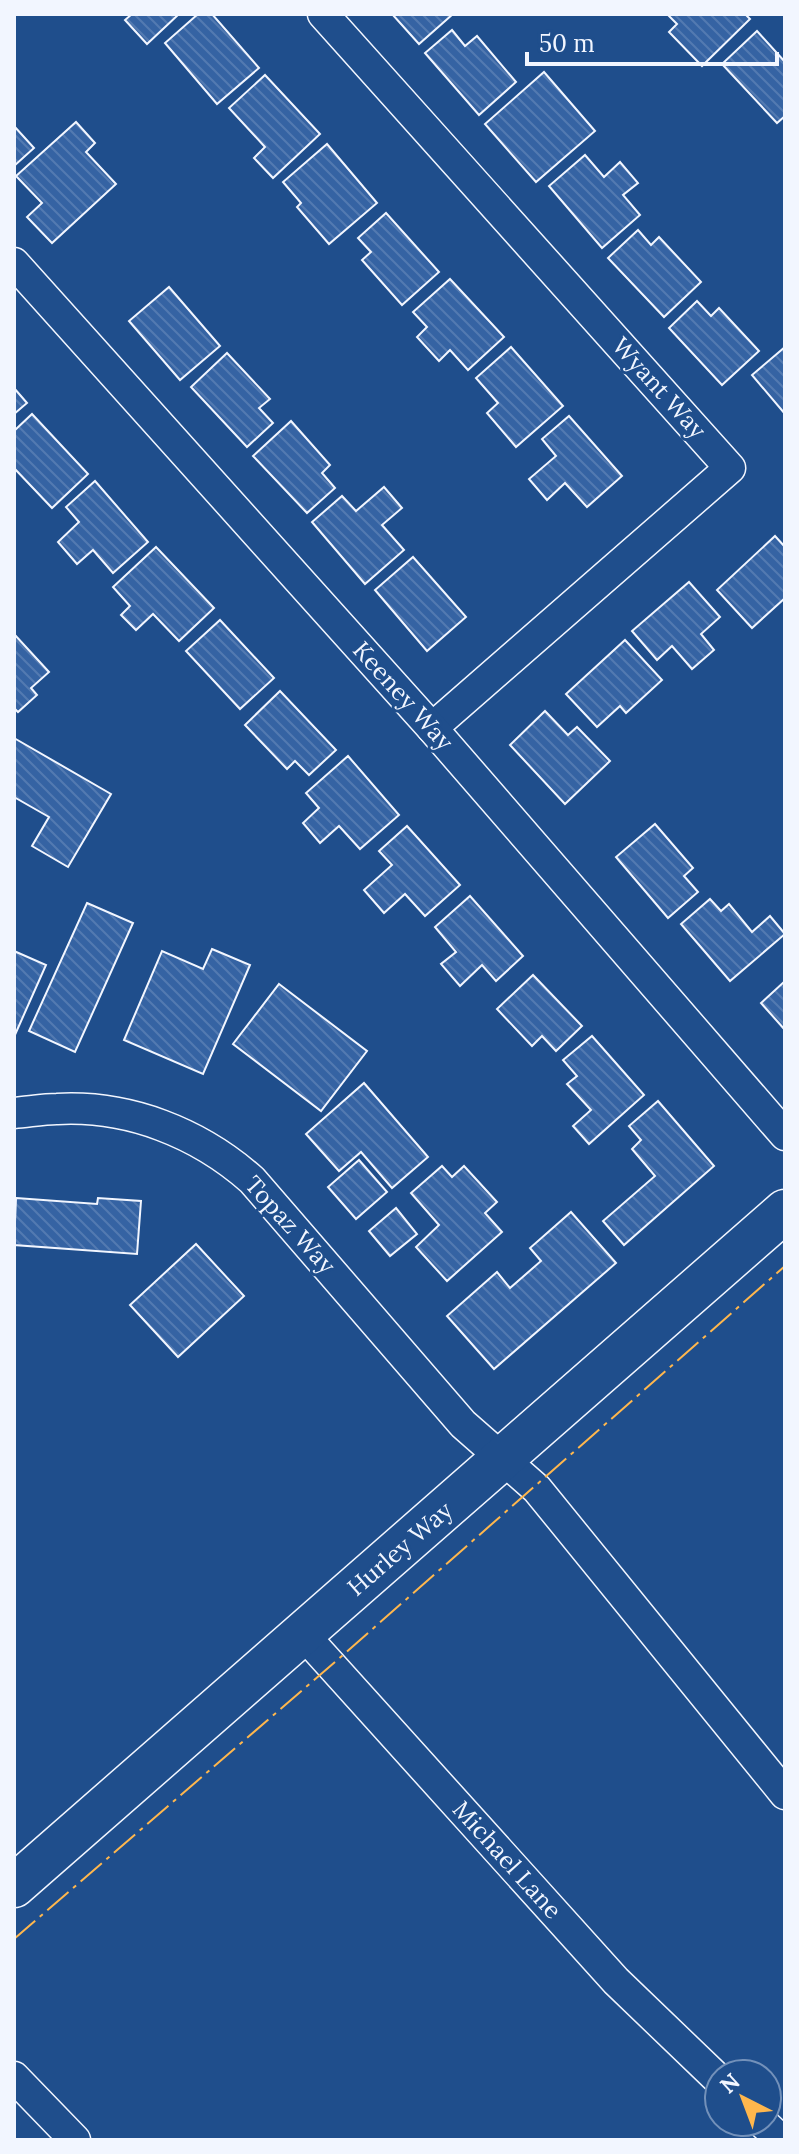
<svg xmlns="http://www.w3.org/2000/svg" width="799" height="2154" font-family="Lora,serif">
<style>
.building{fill:url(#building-back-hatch);stroke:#f2f6ff;stroke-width:2}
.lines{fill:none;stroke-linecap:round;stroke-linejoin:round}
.street-casing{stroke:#f2f6ff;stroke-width:33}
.secondary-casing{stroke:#f2f6ff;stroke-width:45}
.street{stroke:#1f4e8c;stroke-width:30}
.secondary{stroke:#1f4e8c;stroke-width:42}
.power{stroke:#ffb74d;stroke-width:2;stroke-dasharray:28 6 4 6;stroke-linecap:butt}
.labels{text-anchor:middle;stroke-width:6;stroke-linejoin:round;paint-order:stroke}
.street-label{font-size:24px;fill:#f2f6ff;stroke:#1f4e8c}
</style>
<defs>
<pattern id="building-back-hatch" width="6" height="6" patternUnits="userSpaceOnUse" patternTransform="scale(2)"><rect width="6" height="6" fill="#3563a3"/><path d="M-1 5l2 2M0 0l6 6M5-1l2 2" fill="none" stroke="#537ab1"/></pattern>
</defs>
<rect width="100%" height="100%" fill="#1f4e8c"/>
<g class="building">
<path d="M132 14H179L147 44 125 20Z"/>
<path d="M198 14H212L259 68 217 104 165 43Z"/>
<path d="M392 14H453L419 44Z"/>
<path d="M667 14H745L750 19 702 66 669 32 677 24Z"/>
<path d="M452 30 465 46 477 36 516 82 479 115 425 53Z"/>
<path d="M757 31 785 62V116L777 123 722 64Z"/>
<path d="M544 72 595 131 536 182 485 124Z"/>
<path d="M265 75 320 134 273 178 254 158 265 147 229 108Z"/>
<path d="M76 122 95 143 86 152 116 184 52 243 27 217 42 203 16 176Z"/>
<path d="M14 126 34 148 14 166Z"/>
<path d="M327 144 377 203 329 244 297 207 301 203 283 182Z"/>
<path d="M585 155 604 177 620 162 638 183 623 195 640 215 602 248 549 186Z"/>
<path d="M386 213 439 272 402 305 362 260 371 252 358 238Z"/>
<path d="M638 230 651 245 659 237 701 282 664 317 608 258Z"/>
<path d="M450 279 504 337 468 370 450 350 439 361 417 337 427 327 413 312Z"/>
<path d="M169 287 220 346 180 380 129 321Z"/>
<path d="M697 301 711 316 719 308 759 351 722 385 669 328Z"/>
<path d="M511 347 563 406 516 447 487 413 498 403 476 378Z"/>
<path d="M785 347V414L752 375Z"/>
<path d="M227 353 270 399 259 408 273 423 247 447 191 387Z"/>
<path d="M14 388 27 403 14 414Z"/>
<path d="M32 414 88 474 52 508 14 468V431Z"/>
<path d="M569 416 622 476 587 507 565 483 547 500 529 479 556 456 542 439Z"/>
<path d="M291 421 330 465 322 473 335 488 307 513 253 456Z"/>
<path d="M95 481 148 542 113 573 93 550 77 564 58 542 79 522 66 507Z"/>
<path d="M384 487 402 508 382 525 404 550 365 584 312 522 342 496 356 511Z"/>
<path d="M775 536 785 547V598L752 628 717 590Z"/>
<path d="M156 547 214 608 179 641 153 614 136 630 121 615 130 606 113 587Z"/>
<path d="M413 557 466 617 427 651 375 590Z"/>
<path d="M689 582 720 617 701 634 714 650 692 669 672 646 657 660 632 631Z"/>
<path d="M220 620 274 678 240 709 186 651Z"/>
<path d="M14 634 49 672 31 688 37 695 18 712 14 708Z"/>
<path d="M625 640 662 680 626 713 620 706 597 727 566 694Z"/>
<path d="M280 691 336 750 309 775 295 761 287 769 245 725Z"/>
<path d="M545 711 568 735 577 727 610 761 565 804 510 745Z"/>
<path d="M14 738 111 794 68 867 32 846 49 817 14 797Z"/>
<path d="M348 756 399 815 360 849 339 826 320 843 303 823 319 808 306 793Z"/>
<path d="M655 824 693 868 684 876 698 892 668 918 616 857Z"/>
<path d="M407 826 460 885 425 916 405 894 384 913 364 890 392 865 379 851Z"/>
<path d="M470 896 523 956 496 981 482 965 460 986 441 964 456 952 435 927Z"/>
<path d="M710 899 721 911 729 904 752 932 770 916 785 934 730 981 681 924Z"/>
<path d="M87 903 133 923 75 1052 29 1031Z"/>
<path d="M212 949 250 965 203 1074 124 1040 162 951 203 969Z"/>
<path d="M14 951 46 965 14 1037Z"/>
<path d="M533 975 582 1026 556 1051 542 1036 532 1046 497 1009Z"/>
<path d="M785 981V1030L761 1003Z"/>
<path d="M279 984 367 1051 321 1111 233 1044Z"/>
<path d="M592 1036 644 1095 589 1144 573 1126 591 1110 567 1084 577 1076 563 1060Z"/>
<path d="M364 1083 428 1157 392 1188 361 1152 339 1171 306 1134Z"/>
<path d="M658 1101 714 1166 624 1245 603 1221 655 1176 632 1149 641 1140 629 1126Z"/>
<path d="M359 1160 387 1192 356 1219 328 1187Z"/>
<path d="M442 1166 452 1177 464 1166 497 1202 485 1213 502 1232 447 1281 416 1247 439 1225 411 1193Z"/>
<path d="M16 1198 97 1204 98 1198 141 1201 137 1254 14 1245Z"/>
<path d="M396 1208 417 1234 390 1256 369 1231Z"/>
<path d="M571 1212 616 1263 494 1369 447 1316 497 1272 510 1288 541 1261 530 1248Z"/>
<path d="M196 1244 244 1296 178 1357 130 1305Z"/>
</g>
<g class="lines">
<defs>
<g id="street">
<path d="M323 14 730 468 432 728"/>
<path d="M14 263 432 728 785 1135"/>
<path d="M14 1113C28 1112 43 1109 57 1109 129 1105 199 1133 252 1180L463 1424 537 1489 785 1794"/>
<path d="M303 1634 616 1981 719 2080"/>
<path d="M14 2077 75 2140"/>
<path d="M762 2122 781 2140"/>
</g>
<path id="secondary" d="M14 1886 785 1211"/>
</defs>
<use href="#street" class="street-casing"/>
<use href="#secondary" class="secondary-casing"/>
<use href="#street" class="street"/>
<use href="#secondary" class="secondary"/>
<path class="power" d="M14 1939 335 1662 785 1266"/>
</g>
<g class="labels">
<g class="street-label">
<text transform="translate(659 388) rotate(48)" y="8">Wyant Way</text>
<text transform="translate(403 696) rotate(48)" y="8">Keeney Way</text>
<text transform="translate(290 1225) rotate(48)" y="8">Topaz Way</text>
<text transform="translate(400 1549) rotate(-41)" y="8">Hurley Way</text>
<text transform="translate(507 1860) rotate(48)" y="8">Michael Lane</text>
</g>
</g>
<rect width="799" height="2154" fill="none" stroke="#f2f6ff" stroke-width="32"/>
<g transform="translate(743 2098) rotate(318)"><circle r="38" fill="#1f4e8c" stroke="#7391ba" stroke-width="2"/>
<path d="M0-6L14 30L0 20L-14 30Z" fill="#ffb74d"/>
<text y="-12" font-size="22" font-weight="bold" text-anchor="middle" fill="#f2f6ff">N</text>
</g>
<path d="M527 52v12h250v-12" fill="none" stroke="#f2f6ff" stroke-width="4"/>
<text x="539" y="52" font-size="24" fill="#f2f6ff" stroke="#1f4e8c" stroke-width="6" paint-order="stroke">50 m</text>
</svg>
